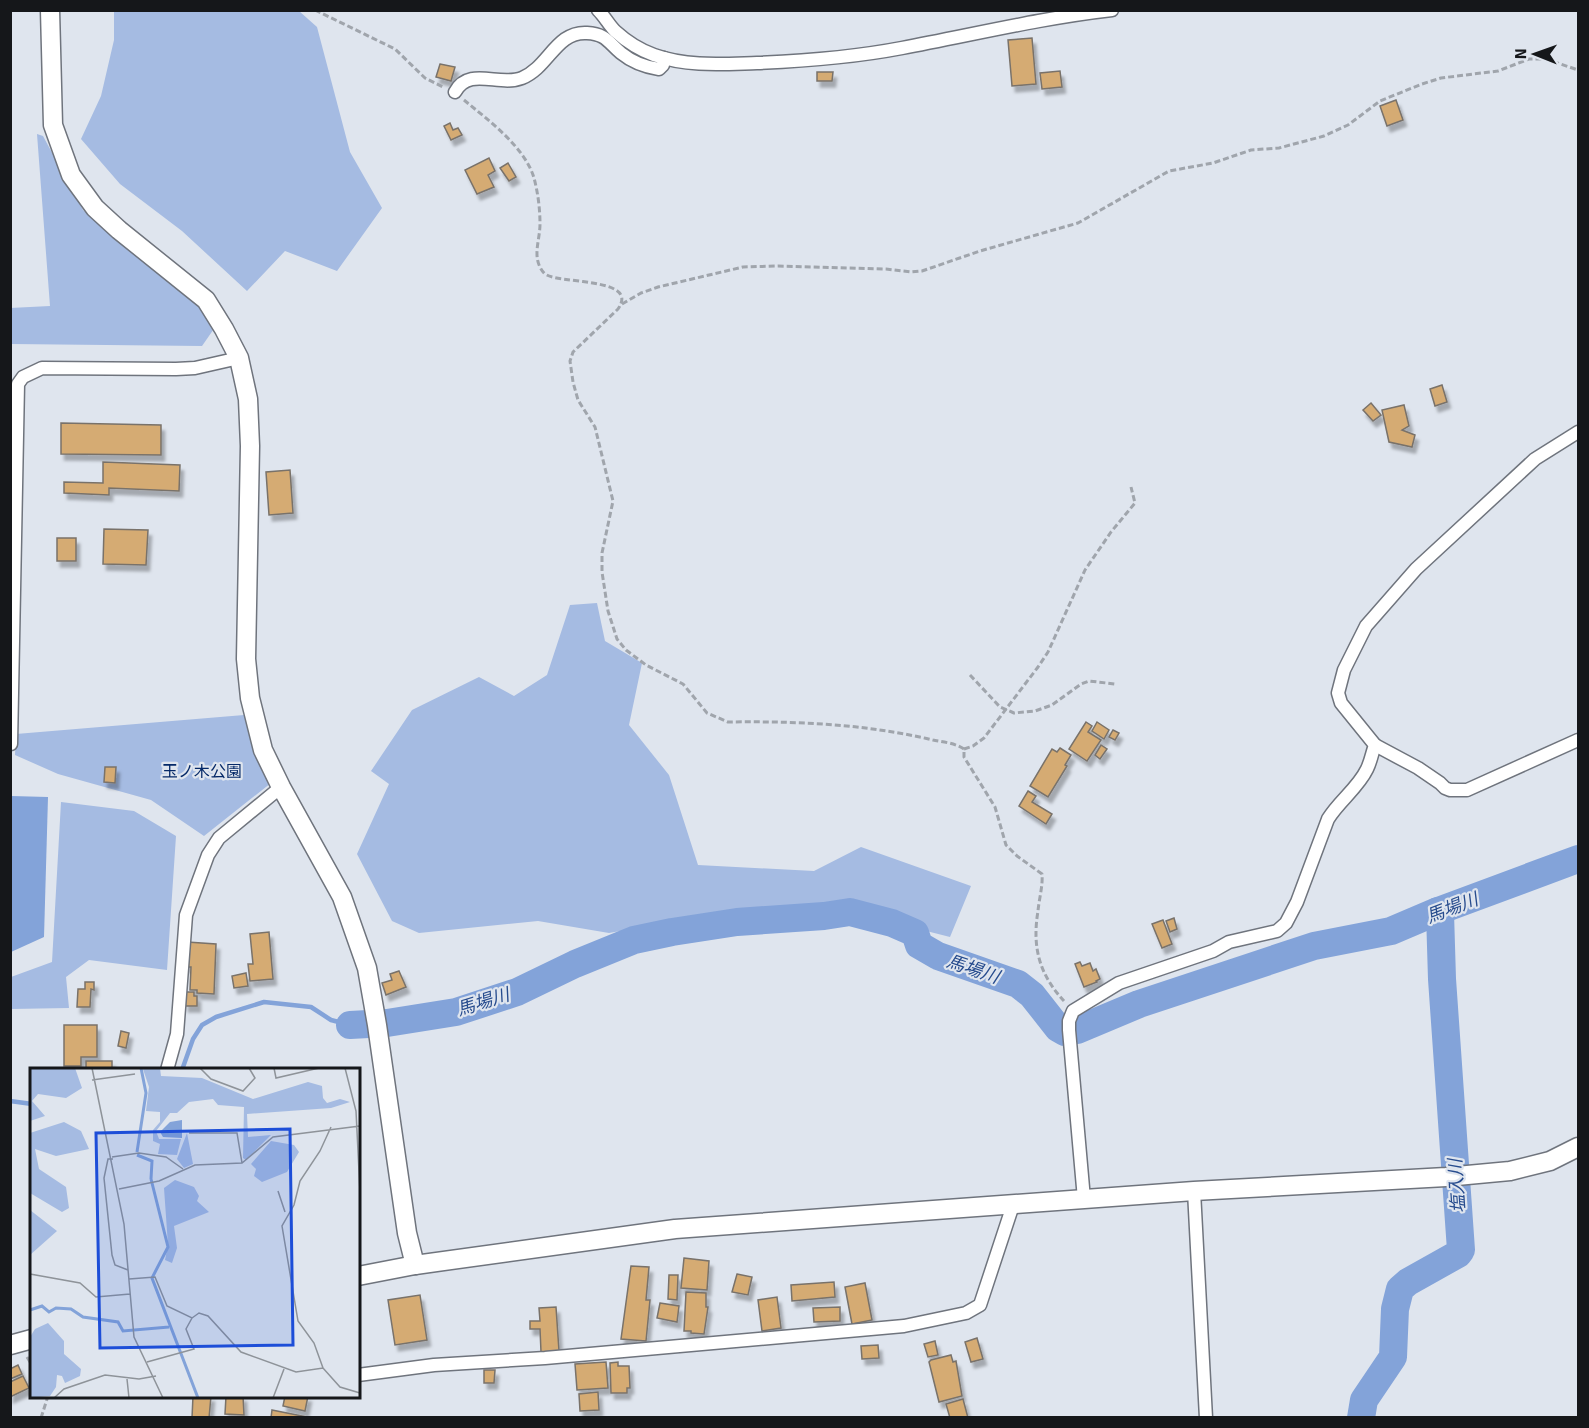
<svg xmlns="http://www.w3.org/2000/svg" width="1589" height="1428" font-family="Signika,'Noto Sans JP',sans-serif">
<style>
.green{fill:#a5bbe2}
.water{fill:#83a3d9}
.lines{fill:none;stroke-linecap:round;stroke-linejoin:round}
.stream{stroke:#83a3d9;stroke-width:4.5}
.river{stroke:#83a3d9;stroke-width:28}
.building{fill:#d5ab73;stroke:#79726a;stroke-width:1.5;filter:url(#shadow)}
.street-casing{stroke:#6f747d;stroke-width:15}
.secondary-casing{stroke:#6f747d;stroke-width:21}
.path{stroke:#a0a5ac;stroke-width:3;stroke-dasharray:6 3;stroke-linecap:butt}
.street{stroke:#fff;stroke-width:12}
.secondary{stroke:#fff;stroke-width:18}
.labels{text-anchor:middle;stroke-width:4.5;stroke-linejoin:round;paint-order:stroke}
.park-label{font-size:16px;fill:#052968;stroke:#dfe5ee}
.water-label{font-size:18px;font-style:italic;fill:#274c8e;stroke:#dfe5ee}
.inset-river{fill:none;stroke:#83a3d9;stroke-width:3}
.inset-road{fill:none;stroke:#8e9399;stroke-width:1.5}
.view{fill:#1d4ed8;fill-opacity:0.15;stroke:#1d4ed8;stroke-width:3}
.inset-edge{fill:none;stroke:#15171a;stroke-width:3}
</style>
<defs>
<filter id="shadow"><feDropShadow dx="3.5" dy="6" stdDeviation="1.5" flood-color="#0004"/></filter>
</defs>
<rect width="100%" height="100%" fill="#dfe5ee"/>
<g class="green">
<path d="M114 11H299L317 27 350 152 382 208 337 271 285 251 247 291 182 231 120 184 81 139 101 96 114 40Z"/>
<path d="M37 134 43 136 83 210 134 252 191 285 218 323 202 346 11 344 10 308 50 306Z"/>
<path d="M597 603 605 641 642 663 629 725 669 775 698 865 814 871 861 847 971 886 950 937 836 908 706 916 609 933 538 921 419 933 392 921 357 854 389 784 371 771 412 710 479 677 514 696 547 675 570 605Z"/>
<path d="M244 715 271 783 204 836 151 800 58 774 15 755 16 734Z"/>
<path d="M61 802 134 811 176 836 167 970 89 960 66 977 69 1008 11 1009V977L52 962Z"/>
</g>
<path class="water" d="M11 796 48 797 44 937 11 952Z"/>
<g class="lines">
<g class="stream">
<path d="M182 1070 193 1039 202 1025 216 1017 264 1002 311 1007 331 1020 350 1025"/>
<path d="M10 1101 32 1104"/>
</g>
<g class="river">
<path d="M350 1025 387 1023 456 1012 517 992 575 964 634 940 672 932 737 922 824 916 850 912 892 923 915 933 919 945 938 956 1018 984 1032 995 1058 1028 1065 1032 1077 1030 1139 1004 1314 946 1391 931 1438 911 1578 859"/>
<path d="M1361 1418 1364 1400 1393 1357 1395 1309 1400 1289 1408 1282 1458 1254 1461 1250 1442 979 1440 913 1438 911"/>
</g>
</g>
<g class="building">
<path d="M1032 38 1036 84 1012 86 1008 40Z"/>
<path d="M440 64 455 67 451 81 436 77Z"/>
<path d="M1060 71 1062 87 1042 89 1040 73Z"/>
<path d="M817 72H833L832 81H817Z"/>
<path d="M1396 100 1403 120 1387 126 1380 106Z"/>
<path d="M450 123 453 130 458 128 462 135 451 140 444 126Z"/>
<path d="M489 158 495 171 488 175 494 187 477 194 465 170Z"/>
<path d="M508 163 516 177 509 181 500 168Z"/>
<path d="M1442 385 1447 402 1435 406 1430 389Z"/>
<path d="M1371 403 1381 415 1373 421 1363 410Z"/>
<path d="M1404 405 1409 426 1402 430 1415 435 1412 447 1389 442 1382 410Z"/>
<path d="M61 423 161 425V455L61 454Z"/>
<path d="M103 462 180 465 179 491 109 488V495L64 493V482L103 483Z"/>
<path d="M290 470 293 513 269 515 266 472Z"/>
<path d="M104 529 148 530 146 565 103 564Z"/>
<rect x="57" y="538" width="19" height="23"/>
<path d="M1086 722 1092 726 1088 732 1101 740 1087 761 1069 749Z"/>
<path d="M1097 722 1109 730 1104 739 1092 731Z"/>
<path d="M1113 730 1119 733 1115 740 1109 737Z"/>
<path d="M1101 745 1107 749 1100 759 1095 755Z"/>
<path d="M1060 748 1071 755 1065 765 1067 766 1048 797 1030 786 1052 749 1057 752Z"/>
<path d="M105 767H116L115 783 104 782Z"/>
<path d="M1028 791 1036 796 1032 802 1052 814 1046 824 1019 806Z"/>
<path d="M1174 918 1177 929 1170 932 1166 921Z"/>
<path d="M1163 920 1172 944 1162 948 1152 924Z"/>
<path d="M269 932 273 979 250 981 248 964H253L250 934Z"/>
<path d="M187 942 216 944 214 994 197 993V990H190L191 967H186Z"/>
<path d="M1080 962 1082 966 1090 963 1093 971 1096 969 1100 979 1096 981 1097 982 1084 987 1075 964Z"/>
<path d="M399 971 406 987 386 995 382 983 392 980 390 974Z"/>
<path d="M246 973 248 986 234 988 232 976Z"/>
<path d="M85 982H94V990L91 989 90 1007H77L78 989H85Z"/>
<path d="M185 992H194V996H197V1006H185Z"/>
<path d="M64 1025H97V1057H81V1066H64Z"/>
<path d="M121 1031 129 1033 126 1048 118 1046Z"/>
<rect x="86" y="1061" width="26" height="9"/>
<path d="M684 1258 709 1261 707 1290 681 1288Z"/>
<path d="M631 1266 649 1267 646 1300H650L646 1341 621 1339Z"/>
<path d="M737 1274 752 1277 748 1295 732 1292Z"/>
<path d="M669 1275H678L677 1300 668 1299Z"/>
<path d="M834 1282 835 1297 792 1301 791 1285Z"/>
<path d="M865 1283 872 1320 852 1324 845 1287Z"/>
<path d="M686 1292 706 1293V1307H708L704 1334 691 1333V1331H684Z"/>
<path d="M420 1295 427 1340 395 1345 388 1300Z"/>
<path d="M777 1297 781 1328 762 1331 758 1300Z"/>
<path d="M660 1303 679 1306 677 1322 657 1318Z"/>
<path d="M556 1307 559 1351 541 1352 540 1329H530V1321H540L539 1308Z"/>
<path d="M840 1307V1321L814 1322 813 1308Z"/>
<path d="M977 1338 983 1359 971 1362 965 1342Z"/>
<path d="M935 1341 938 1355 928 1357 924 1344Z"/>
<path d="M878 1345 879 1358 862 1359 861 1346Z"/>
<path d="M951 1355 953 1362 956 1361 962 1396 939 1402 929 1362 931 1360Z"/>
<path d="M606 1362 608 1388 577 1390 575 1364Z"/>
<path d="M618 1362V1366H629L630 1388H627V1393H611L610 1363Z"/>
<path d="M18 1365 22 1374 10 1379V1369Z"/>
<path d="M484 1370H495L494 1383H484Z"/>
<path d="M23 1376 29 1388 10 1397V1382Z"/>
<path d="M598 1392 599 1410 580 1411 579 1394Z"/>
<path d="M193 1396H211L209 1418H192Z"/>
<path d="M226 1396H243L244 1415 225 1414Z"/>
<path d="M285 1396H308L305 1411 283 1406Z"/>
<path d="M963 1399 968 1418H950L946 1404Z"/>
<path d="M272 1410 312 1418H271Z"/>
</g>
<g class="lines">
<defs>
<g id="street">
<path d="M598 10C605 17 609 25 615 31 626 41 640 50 654 55 688 67 722 64 757 63 805 61 855 57 902 48 972 35 1041 18 1112 10"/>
<path d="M455 92C469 66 499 87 522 78 549 67 556 31 587 33 606 34 608 42 621 53 632 62 645 67 659 69L663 65 664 58"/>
<path d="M11 744 18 384 23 377 42 368 176 369 195 368 239 358"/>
<path d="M1375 745 1418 768 1440 783 1445 788 1450 790H1467L1578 740"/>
<path d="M167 1070 177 1034 186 915 208 855 219 838 281 787"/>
<path d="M1194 1191 1206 1418"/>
<path d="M1084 1199 1069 1030V1021L1073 1011 1119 983 1213 951 1229 942 1277 931 1286 923 1297 902 1328 819C1339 801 1358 788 1367 769 1371 761 1372 753 1375 745L1341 703 1338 693 1344 670 1366 626 1416 569 1535 459 1578 432"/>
<path d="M358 1375 434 1365 545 1358 904 1326 966 1313 980 1305 1013 1205"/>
</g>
<g id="secondary">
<path d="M50 10 53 125 71 175 95 208 119 230 206 300 224 329 239 358 248 399 250 446 246 659 250 698 263 750 281 787 342 897 367 968 377 1025 407 1233 415 1265"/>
<path d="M358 1276 415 1265 675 1229 1194 1191 1446 1177 1510 1171 1550 1161 1578 1147"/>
<path d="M10 1345 32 1339"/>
</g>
</defs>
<use href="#street" class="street-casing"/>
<use href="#secondary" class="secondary-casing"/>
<g class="path">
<path d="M315 10 395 49 425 78 443 87"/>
<path d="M464 100C488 120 525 147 534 178 538 193 540 209 540 224 540 241 531 258 544 273 554 285 641 276 618 309L573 352 570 361 573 382 578 400 595 427 613 501 602 553V572L608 611 617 639 626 650 646 665 683 684 707 713 728 722C796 721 866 724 933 740 943 742 955 743 964 749V757L995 807 1006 845 1017 856 1042 874C1043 886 1039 899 1038 911 1032 947 1039 974 1064 1001"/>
<path d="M622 304 641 293 658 287 743 267 778 266 886 269 911 272 922 271 980 251 1078 223 1169 171 1213 163 1251 150 1279 148 1324 136 1348 125 1380 101 1422 84 1441 78 1498 71 1529 59H1546L1578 70"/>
<path d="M970 675 1000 707 1014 713 1035 711 1052 705 1081 684 1089 681 1115 684"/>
<path d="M964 749 973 746 984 738 1038 667 1048 652 1085 570 1111 532 1135 503 1131 487"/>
<path d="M27 1357 32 1365"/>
<path d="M41 1418 48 1396"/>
</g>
<use href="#street" class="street"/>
<use href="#secondary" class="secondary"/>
</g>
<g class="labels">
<g class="park-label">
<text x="202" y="777">玉ノ木公園</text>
</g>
<g class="water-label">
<text transform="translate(1452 908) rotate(-21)" y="6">馬場川</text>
<text transform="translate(973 969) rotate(19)" y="6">馬場川</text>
<text transform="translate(483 1002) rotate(-17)" y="6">馬場川</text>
<text transform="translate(1457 1186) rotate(-94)" y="6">塩入川</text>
</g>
</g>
<g transform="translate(30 1068)">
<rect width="330" height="330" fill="#dfe5ee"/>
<path d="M0 0H45L52 20 36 30 8 26 2 33 15 48 0 53ZM130 0 131 8 172 10 223 31 278 14 292 18 293 30 297 35 310 31 320 34 301 40 217 46 218 69 241 67 216 92 213 90 214 39 188 37 183 31 159 34 147 45H140L126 63 129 71H151L147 87 128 86 130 76 123 73V62L130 54V44L116 43 119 19 113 1ZM34 54 51 63 59 81 26 88 5 81 9 101 36 119 39 140 32 144 0 125V65ZM157 65 163 96 154 100 147 91ZM241 73 264 77 269 84 257 104 232 114 224 108 226 101 221 96ZM145 112 164 119 169 128 167 133 179 144 144 158 147 180 142 195 135 192 138 177 134 120ZM0 142 27 163 0 187ZM18 255 34 273V286L51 301 50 308 35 315 32 308 27 307 26 319 20 328 0 330V269L5 261Z" fill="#a5bbe2"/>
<path d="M152 52V70L133 69 130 64 140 54Z" fill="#83a3d9"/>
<path class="inset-river" d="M107 84 116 25 111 0M107 87 122 93 121 111M121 111 138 179 122 210 168 330M0 242 12 238 19 244 26 240 41 241 53 249 88 254 93 263 139 259"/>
<path class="inset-road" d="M62 0 94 156 104 269 133 330M170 0 181 11 213 23 225 10 219 0M244 0 246 10 289 0M315 0 326 43 330 124M62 12 105 6M159 65H207L212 95M82 89 109 85 136 89 153 101M83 91H78L74 110 82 187 85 197 98 202M89 121 129 113 165 97 212 95 243 69 330 58M248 123 255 144M0 206 50 215 66 229 100 226M99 211 125 209 137 238 162 250 169 245 178 248 211 284 266 304 293 300 310 319 330 325M117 294 164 281 156 261 162 250M293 300 284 275 268 253 252 158 264 137 270 113 290 83 301 59M97 311 99 330M24 330 34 321 75 307 109 311 126 308M243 330 254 301"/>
<path class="view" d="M260 61 263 277 70 280 66 65Z"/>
<rect width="330" height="330" class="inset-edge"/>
</g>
<rect width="1589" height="1428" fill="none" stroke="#15171a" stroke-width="24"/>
<g transform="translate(1535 54) rotate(271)" stroke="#dfe5ee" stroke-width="4.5" paint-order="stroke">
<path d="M0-4.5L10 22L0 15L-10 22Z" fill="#15171a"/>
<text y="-9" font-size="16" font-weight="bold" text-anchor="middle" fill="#15171a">N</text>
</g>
</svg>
